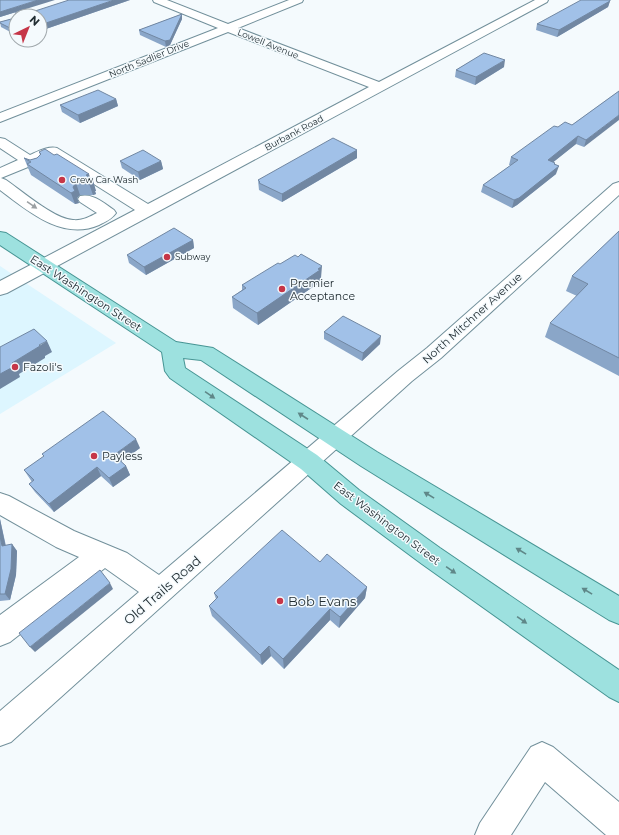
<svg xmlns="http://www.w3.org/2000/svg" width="619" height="835" font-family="Montserrat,sans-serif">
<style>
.built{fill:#ddf6ff}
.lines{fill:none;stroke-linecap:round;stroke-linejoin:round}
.minor-casing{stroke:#72909b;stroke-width:2}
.major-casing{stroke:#479594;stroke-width:2}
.minor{fill:#fff;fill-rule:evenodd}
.major{fill:#9de1df;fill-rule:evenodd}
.wall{fill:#8aa6c8}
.shaded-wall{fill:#7187a2}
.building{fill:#a1c1e8;stroke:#7187a2}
.oneway{fill:#9ba0a3}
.oneway2{fill:#5f8788}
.poi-dot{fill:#c63648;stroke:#f4fafd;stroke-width:1.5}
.labels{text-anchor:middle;stroke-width:3;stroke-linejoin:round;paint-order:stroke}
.far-street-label{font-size:9px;fill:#212d32;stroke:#f4fafd}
.far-poi-label{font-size:9px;fill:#212d32;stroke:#f4fafd;text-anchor:start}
.poi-label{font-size:11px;fill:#212d32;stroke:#f4fafd;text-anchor:start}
.street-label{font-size:11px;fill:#212d32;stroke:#f4fafd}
.near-street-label{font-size:13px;fill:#212d32;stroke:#f4fafd}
.near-poi-label{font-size:13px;fill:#212d32;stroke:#f4fafd;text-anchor:start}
</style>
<rect width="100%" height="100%" fill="#f4fafd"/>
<path class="built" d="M0 266 116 343 0 414Z"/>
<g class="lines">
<defs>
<g id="minor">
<path d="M153 0H167L228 24 289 0H303L302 2 238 28 379 82 535 0H548L547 2 7 293 0 295V281L135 210 51 157 40 162 43 165 40 168 35 170 28 167 1 178 6 180C22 191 54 219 73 220 82 221 89 217 97 213L80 202 78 199 80 196C93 193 104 203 114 210L116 213C112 219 105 222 99 225 62 241 28 211 0 190V168L18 160 0 148V138L5 139 30 155C39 151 48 146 57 148L148 204 369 87 228 32 0 122V113L218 28 154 2Z"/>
<path d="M619 182V195L441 358 412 381 11 742 0 746V711L139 592 105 568 10 642 0 646V615L79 557 56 547 0 515V493L9 496 74 531 127 553 159 575 398 371 427 348 613 184Z"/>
<path d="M542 742 553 747 619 802V835H606L545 782 511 835H475L480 823 531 747Z"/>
</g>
<path id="major" d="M0 232 6 233 176 342 213 348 377 452 619 596V624L609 620 361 466 201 360 183 358 185 368 317 455 359 490 440 548 619 670V702L609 697 422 564 341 504 301 469 170 378 165 371 162 352 0 245Z"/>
</defs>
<use href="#minor" class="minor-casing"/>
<use href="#major" class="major-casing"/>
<use href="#minor" class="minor"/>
<use href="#major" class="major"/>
</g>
<g class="wall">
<path d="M0 0 16 12H32L130 0 40 31V16H16V35L1 27 0 22 15 18 16 12 0 17Z"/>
<path d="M610 1 608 7 557 37 536 30 537 24Z"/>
<path d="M182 14V19L170 45 166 47 140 35 139 30Z"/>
<path d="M473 60 504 67 475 85 455 77 456 70Z"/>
<path d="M619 91 584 147 576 144 553 162 555 165 556 174 517 205 512 208 481 192 483 185 511 165H509L511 157 558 127 572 125Z"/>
<path d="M116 99 118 106 80 123 62 112 60 105Z"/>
<path d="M357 150V158L282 202 259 190 258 180Z"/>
<path d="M39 152 91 178 96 191H95L96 194 93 195H80L77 198 79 203 75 204 31 175 24 158 30 160 37 158 40 155Z"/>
<path d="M120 161H161L163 169 140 180 122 168Z"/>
<path d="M619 231V376L545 337 550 323 577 296 566 291 572 276Z"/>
<path d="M193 240 194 248 146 275 129 263 127 255Z"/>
<path d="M280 264 321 278H320V282L258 325 233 308 232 297 242 290V285Z"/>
<path d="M324 332 380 344 362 361 324 339Z"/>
<path d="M140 448 121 462 126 466 130 475 113 487 101 476 54 512 35 492 29 484 32 482 24 470 44 457 42 454Z"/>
<path d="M0 519 6 546 12 544 17 551 16 575 10 600 0 601Z"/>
<path d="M320 562 367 587 365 598 339 628 330 620 284 669 271 656 262 665 212 616 209 606 216 599 214 593Z"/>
</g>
<g class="shaded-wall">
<path d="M38 0H55L0 17V12Z"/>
<path d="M114 0H130L40 31V25Z"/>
<path d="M610 1 608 7 557 37 559 30Z"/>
<path d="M182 14V19L170 45 166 47 165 41Z"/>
<path d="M505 60 504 67 475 85 476 77Z"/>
<path d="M116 99 118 106 80 123 78 115Z"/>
<path d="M619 115V120L584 147 586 140Z"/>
<path d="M578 136 576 144 546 168 548 160Z"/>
<path d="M357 150V158L282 202V194Z"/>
<path d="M161 161 163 169 140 180 138 172Z"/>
<path d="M559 166 556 174 517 205 512 208 514 200Z"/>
<path d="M89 174 91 181 93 180 96 191H95L96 194 93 195 86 175Z"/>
<path d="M76 183 80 195 77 198 79 203 75 204 71 193 73 187Z"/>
<path d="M193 240 194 248 146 275 144 267Z"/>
<path d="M322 266 321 278H320V282L258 325 257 313Z"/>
<path d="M381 336 380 344 362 361 363 353Z"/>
<path d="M47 341 52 352 45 356V358L19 374 20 377 0 389V374L12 363Z"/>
<path d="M136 439 140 448 118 464 114 455Z"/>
<path d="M126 466 130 475 113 487 109 478Z"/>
<path d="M97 467 101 476 54 512 49 504Z"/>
<path d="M0 519 7 553 2 546 0 536Z"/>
<path d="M12 544 17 551 16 575 10 600 5 594Z"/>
<path d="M110 583 113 589 35 652 30 647Z"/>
<path d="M367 587 365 598 339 628 340 617Z"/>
<path d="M330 609V620L284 669 283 659Z"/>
<path d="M269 646 271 656 262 665 260 655Z"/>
</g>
<g class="building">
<path d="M0 0H38L0 12Z"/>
<path d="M69 0H114L40 25V16H16V31L0 23V22L15 18 16 12H32Z"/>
<path d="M581 0H610V1L559 30 537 24Z"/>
<path d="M182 14 170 40 165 41 139 30Z"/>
<path d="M484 53 505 60 476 77 456 70Z"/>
<path d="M98 90 116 99 78 115 60 105Z"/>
<path d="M619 91V115L586 140 578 136 548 160 555 163 554 164 559 166 519 198 514 200 483 185 518 160 511 157 554 126 558 127 565 122 572 125Z"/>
<path d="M333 138 357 150 282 194 259 183 260 182 258 180Z"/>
<path d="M45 149 54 155 57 154 89 174 86 175 93 180 90 181 93 183 90 184 76 183 73 187 75 191 71 193 27 164 31 162 24 158 30 160 37 158 41 154 39 152Z"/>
<path d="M143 150 161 161 138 172 120 161Z"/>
<path d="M174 228 193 240 144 267 127 255Z"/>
<path d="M619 231V358L550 323 588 284 572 276Z"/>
<path d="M301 254 322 266 318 269 320 270 257 313 232 297 246 288 242 285 278 263 280 264 295 255 298 257Z"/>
<path d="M343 316 381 336 363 353 324 332Z"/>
<path d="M34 329 47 341 39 345 40 346 12 363 15 366 0 374V347Z"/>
<path d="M103 411 136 439 114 455 126 466 109 478 97 467 49 504 29 484 34 480 24 470 44 456 42 454Z"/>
<path d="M282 530 320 562 327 554 367 587 340 617 330 609 283 659 269 646 260 655 209 606 218 597 214 593Z"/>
<path d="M0 536 2 546 12 544 11 569 5 594H0Z"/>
<path d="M100 570 110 583 30 647 19 633Z"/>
</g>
<defs><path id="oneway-solid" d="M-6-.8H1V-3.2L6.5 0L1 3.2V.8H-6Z"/></defs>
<use class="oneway" href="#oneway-solid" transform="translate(32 205) rotate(34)"/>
<g class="oneway2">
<use href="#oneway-solid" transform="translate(210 395) rotate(34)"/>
<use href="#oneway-solid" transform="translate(303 416) rotate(-147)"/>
<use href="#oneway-solid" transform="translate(429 495) rotate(-149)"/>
<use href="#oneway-solid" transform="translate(521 551) rotate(-149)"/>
<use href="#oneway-solid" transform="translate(451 570) rotate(35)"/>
<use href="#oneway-solid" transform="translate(587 591) rotate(-149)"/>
<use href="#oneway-solid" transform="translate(522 620) rotate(35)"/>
</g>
<g class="poi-dot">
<circle cx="62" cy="180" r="4"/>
<circle cx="167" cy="257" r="4"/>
<circle cx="282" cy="289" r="4"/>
<circle cx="15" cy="367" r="4"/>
<circle cx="94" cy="456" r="4"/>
<circle cx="280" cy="601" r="4"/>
</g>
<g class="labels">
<g class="far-street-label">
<text transform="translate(268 44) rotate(22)" y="3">Lowell Avenue</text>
<text transform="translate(149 59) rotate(-22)" y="3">North Sadlier Drive</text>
<text transform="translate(294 133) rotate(-28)" y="3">Burbank Road</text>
</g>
<g class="far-poi-label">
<text x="70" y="183">Crew Car Wash</text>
<text x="175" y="260">Subway</text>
</g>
<g class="poi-label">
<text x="290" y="287">Premier<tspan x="290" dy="13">Acceptance</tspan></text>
<text x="23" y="371">Fazoli's</text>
<text x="102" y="460">Payless</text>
</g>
<g class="street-label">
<text transform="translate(86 293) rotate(33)" y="4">East Washington Street</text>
<text transform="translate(472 318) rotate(-42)" y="4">North Mitchner Avenue</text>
<text transform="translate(387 523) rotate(37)" y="4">East Washington Street</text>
</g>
<g class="near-street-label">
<text transform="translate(162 590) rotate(-41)" y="5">Old Trails Road</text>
</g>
<g class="near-poi-label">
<text x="288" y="606">Bob Evans</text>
</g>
</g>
<g transform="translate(28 28) rotate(43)"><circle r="19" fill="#f4fafd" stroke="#a0a8ac"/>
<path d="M0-3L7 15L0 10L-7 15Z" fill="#c63648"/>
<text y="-6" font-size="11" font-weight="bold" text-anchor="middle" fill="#212d32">N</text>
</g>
</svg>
